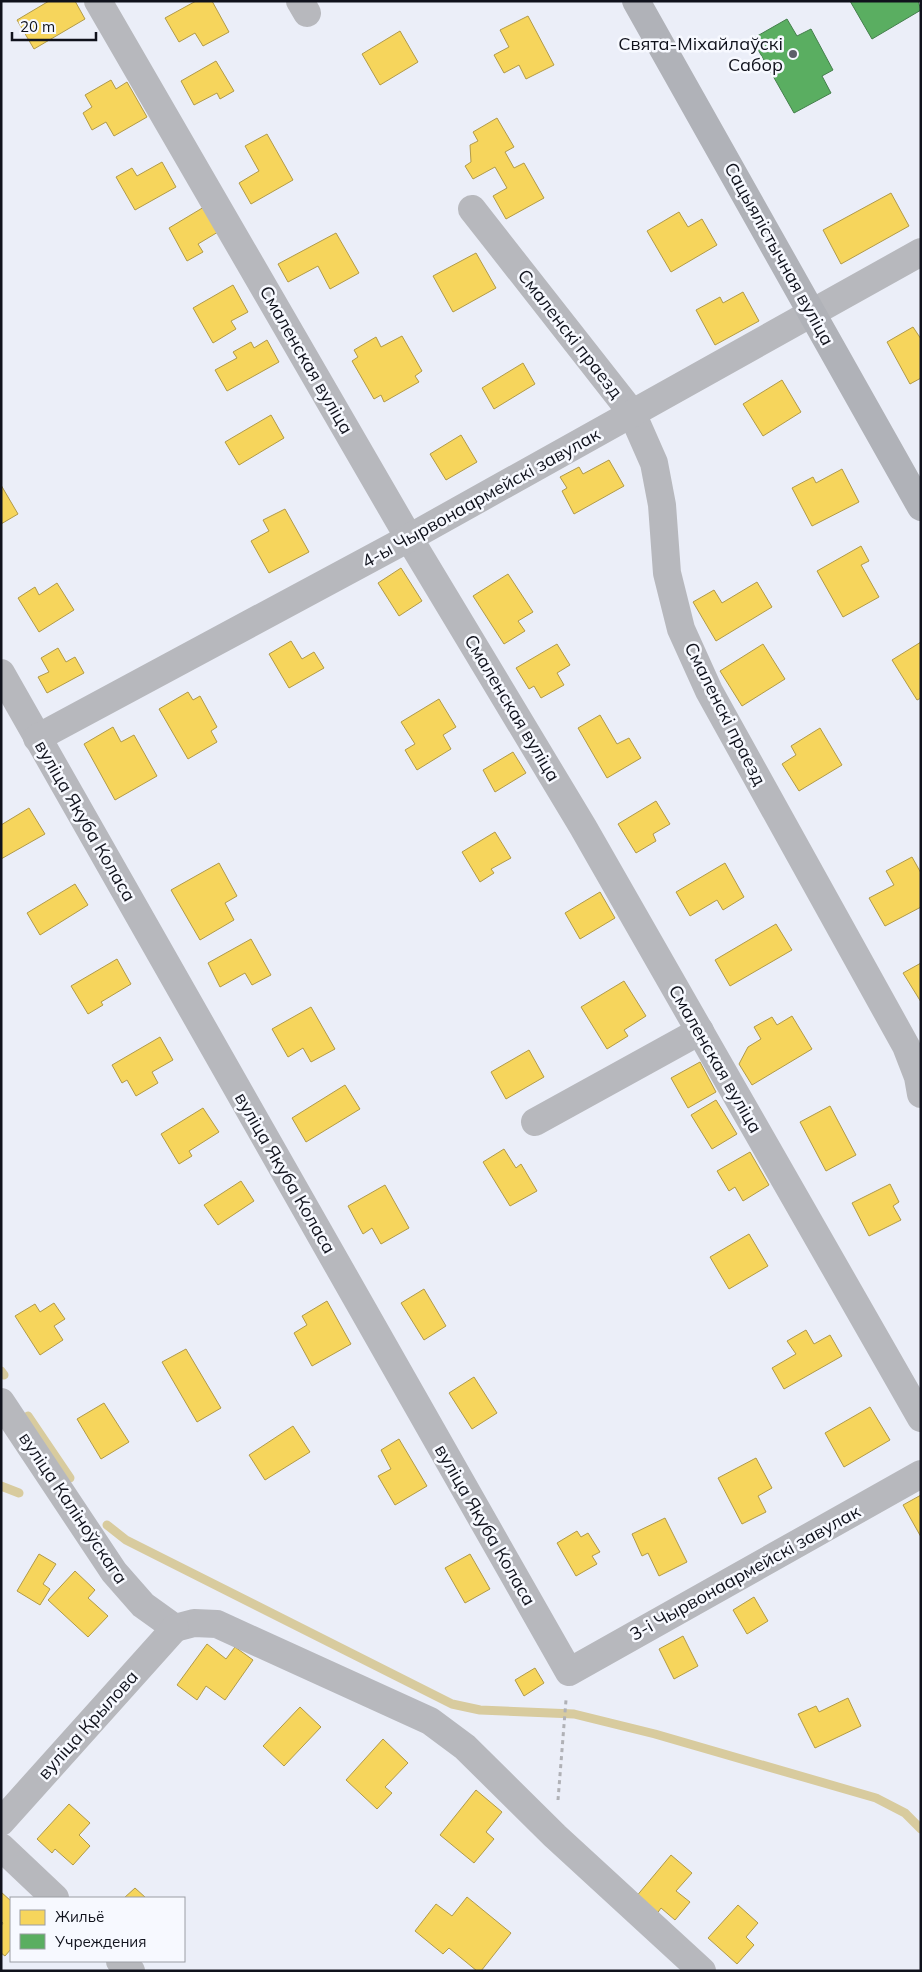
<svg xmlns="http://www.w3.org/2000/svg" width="922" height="1972" font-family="Mulish,sans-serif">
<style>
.homes{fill:#f6d55c;stroke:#b19a49}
.public{fill:#5aae61;stroke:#447f4c}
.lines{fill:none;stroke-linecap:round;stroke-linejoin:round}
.stream{stroke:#d8cb9e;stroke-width:9}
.path{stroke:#b0b1b6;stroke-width:3;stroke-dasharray:4 4;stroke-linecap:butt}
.minor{stroke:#b7b8bd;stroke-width:28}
.major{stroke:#b0b2b8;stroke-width:28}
.poi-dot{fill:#5d5f69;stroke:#f7f9ff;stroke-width:2}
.labels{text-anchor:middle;stroke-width:5;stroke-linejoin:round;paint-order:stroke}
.poi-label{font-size:18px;fill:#10121c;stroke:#f7f9ff;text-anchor:end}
.street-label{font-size:18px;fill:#10121c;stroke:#f7f9ff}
</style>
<rect width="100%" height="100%" fill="#ebeef8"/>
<g class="homes">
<path d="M49 1H75L85 19 34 49 17 20Z"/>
<path d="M196 1H212L229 32 203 46 195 33 179 42 165 18Z"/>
<path d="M528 16 554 65 526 79 519 65 504 73 494 55 509 47 500 30Z"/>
<path d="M400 31 418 62 380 85 362 54Z"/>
<path d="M216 61 234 91 220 99 217 93 194 105 181 81Z"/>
<path d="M111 80 116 89 127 82 147 117 114 136 106 122 92 130 83 113 92 107 85 95Z"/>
<path d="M497 118 514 147 505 152 514 168 524 163 544 198 506 219 493 196 507 188 495 167 473 179 465 166 471 162 470 145 478 141 473 132Z"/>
<path d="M267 134 293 180 251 204 239 183 259 171 245 146Z"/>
<path d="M162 162 176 187 135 210 116 177 132 168 137 176Z"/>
<path d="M891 193 909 226 841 264 823 230Z"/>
<path d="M204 207 218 232 198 244 203 252 187 261 169 228Z"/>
<path d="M679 212 688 227 702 219 717 245 671 272 647 231Z"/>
<path d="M336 233 359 273 330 289 318 266 288 282 278 264Z"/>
<path d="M476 253 496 288 453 312 433 276Z"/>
<path d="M233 285 248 312 231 321 236 329 213 343 193 308Z"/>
<path d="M743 292 759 321 715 345 696 310 720 297 723 303Z"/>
<path d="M913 327 921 339V378L910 384 887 342Z"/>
<path d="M402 336 422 371 415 376 419 382 384 402 381 395 374 399 352 361 358 357 354 350 376 337 381 347Z"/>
<path d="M267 340 279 362 227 391 215 370 237 358 233 352 251 342 254 348Z"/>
<path d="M523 363 535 384 494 409 482 388Z"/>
<path d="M782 380 801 412 763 436 743 404Z"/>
<path d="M271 415 284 438 239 465 225 442Z"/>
<path d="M461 435 477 462 446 480 430 454Z"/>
<path d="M609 460 624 486 574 514 562 491 567 488 560 477 579 467 583 474Z"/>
<path d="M842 469 859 502 812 526 792 488 813 477 816 483Z"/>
<path d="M1 485 18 514 1 524Z"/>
<path d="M285 509 309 552 269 573 251 541 269 531 263 520Z"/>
<path d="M861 546 869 561 861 565 879 597 843 617 817 571Z"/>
<path d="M401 568 422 601 399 616 378 583Z"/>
<path d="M508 574 533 612 518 621 525 631 504 644 473 596Z"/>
<path d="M757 582 772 607 716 641 693 602 714 590 722 603Z"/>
<path d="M57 583 74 610 39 632 18 598 35 587 39 595Z"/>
<path d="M291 641 302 659 314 652 324 668 289 688 269 654Z"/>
<path d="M921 642V698L917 700 892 660Z"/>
<path d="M557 644 570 665 557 673 564 685 541 698 534 686 529 689 516 668Z"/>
<path d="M763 644 785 679 742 706 720 671Z"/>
<path d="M58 648 66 662 75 657 84 673 47 693 38 677 49 672 41 658Z"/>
<path d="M188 692 193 700 200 696 217 727 211 731 217 742 188 759 159 709Z"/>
<path d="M439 699 456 727 443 735 451 749 417 770 405 750 415 744 401 722Z"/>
<path d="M600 715 617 744 629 738 641 758 607 778 578 728Z"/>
<path d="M113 727 121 742 134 735 157 776 115 800 84 744Z"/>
<path d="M820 728 842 765 799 791 782 764 796 755 791 746Z"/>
<path d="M513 752 526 773 495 792 483 770Z"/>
<path d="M656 801 670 824 653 834 656 841 636 853 618 824Z"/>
<path d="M29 808 45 834 1 859V825Z"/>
<path d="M495 832 511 858 491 869 494 873 480 882 462 852Z"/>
<path d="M912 857 921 873V907L885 926 869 898 894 885 886 871Z"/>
<path d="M219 863 237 896 225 903 234 920 200 940 171 890Z"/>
<path d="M725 863 744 897 723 910 717 900 690 916 676 892Z"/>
<path d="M75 884 88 905 40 935 27 913Z"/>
<path d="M600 892 615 918 580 939 565 913Z"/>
<path d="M776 924 792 950 730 986 715 960Z"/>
<path d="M251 939 271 975 252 985 245 973 220 987 208 963Z"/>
<path d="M117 959 131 984 101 1002 103 1005 88 1014 71 986Z"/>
<path d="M921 963V1002L903 973Z"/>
<path d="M624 981 646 1016 624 1030 628 1036 607 1049 581 1007Z"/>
<path d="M311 1007 335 1049 311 1062 303 1048 288 1057 272 1029Z"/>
<path d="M792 1016 812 1049 752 1085 739 1064 748 1047 761 1039 754 1027 772 1017 777 1025Z"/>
<path d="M160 1037 173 1060 152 1072 158 1083 136 1096 127 1080 122 1083 112 1065Z"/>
<path d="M529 1050 544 1077 506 1099 491 1072Z"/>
<path d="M700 1062 716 1092 688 1108 671 1078Z"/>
<path d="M345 1085 360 1109 306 1142 292 1118Z"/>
<path d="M716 1100 737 1134 712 1149 691 1115Z"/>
<path d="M830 1106 856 1155 826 1171 800 1122Z"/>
<path d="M203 1108 219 1132 189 1151 192 1156 179 1164 161 1134Z"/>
<path d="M504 1149 516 1168 521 1164 537 1191 510 1206 483 1162Z"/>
<path d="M750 1152 769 1185 743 1201 735 1187 729 1191 717 1171Z"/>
<path d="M241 1181 254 1201 218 1225 204 1205Z"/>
<path d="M890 1184 899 1202 893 1206 901 1220 869 1236 852 1203Z"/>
<path d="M385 1185 409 1228 381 1244 372 1228 363 1234 348 1206Z"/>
<path d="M749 1234 768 1266 729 1289 710 1257Z"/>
<path d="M424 1289 446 1326 424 1340 401 1303Z"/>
<path d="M327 1301 351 1344 312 1366 294 1333 307 1325 302 1316Z"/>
<path d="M54 1303 65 1319 54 1326 63 1340 40 1355 15 1316 35 1304 40 1312Z"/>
<path d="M806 1330 814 1344 830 1335 842 1356 784 1389 772 1368 796 1354 787 1341Z"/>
<path d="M186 1349 221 1408 197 1422 162 1362Z"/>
<path d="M474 1377 497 1413 472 1429 449 1393Z"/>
<path d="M104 1403 129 1442 101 1459 77 1419Z"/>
<path d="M870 1407 890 1440 844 1467 825 1433Z"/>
<path d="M293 1426 310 1452 265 1480 249 1455Z"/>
<path d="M399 1439 427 1486 395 1505 378 1476 391 1469 381 1450Z"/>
<path d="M756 1458 772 1488 758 1496 766 1512 742 1524 718 1478Z"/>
<path d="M921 1495V1537L903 1505Z"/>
<path d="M665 1518 687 1562 659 1576 648 1553 642 1556 632 1534Z"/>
<path d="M577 1531 581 1537 588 1533 600 1552 592 1556 597 1564 576 1576 557 1543Z"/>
<path d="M39 1554 56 1564 43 1584 50 1589 40 1605 17 1591Z"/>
<path d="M470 1554 490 1589 465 1603 445 1568Z"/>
<path d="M75 1571 95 1590 88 1598 108 1616 88 1637 48 1600Z"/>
<path d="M754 1597 768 1621 747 1634 733 1610Z"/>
<path d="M683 1636 698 1666 674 1679 659 1649Z"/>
<path d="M207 1644 226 1659 235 1647 253 1660 225 1700 206 1686 197 1700 177 1685Z"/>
<path d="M535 1668 544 1683 524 1696 515 1680Z"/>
<path d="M848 1698 861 1726 815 1748 798 1714 816 1706 819 1712Z"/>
<path d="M300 1707 321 1727 284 1766 263 1746Z"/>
<path d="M383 1739 408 1763 385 1787 392 1793 377 1809 346 1780Z"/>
<path d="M476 1790 502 1812 486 1832 494 1839 474 1863 440 1835Z"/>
<path d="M69 1804 90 1823 79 1835 90 1846 73 1865 55 1849 52 1853 37 1839Z"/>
<path d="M671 1855 692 1873 676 1891 690 1902 675 1920 661 1908 656 1915 635 1898Z"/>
<path d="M135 1888 146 1898H124Z"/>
<path d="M1 1892 11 1901V1949L5 1956 1 1953V1926L3 1923 1 1921Z"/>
<path d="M467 1897 511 1933 481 1971H477L449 1948 443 1954 415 1931 436 1904 452 1916Z"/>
<path d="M738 1905 758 1923 746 1937 754 1945 737 1964 708 1938Z"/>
</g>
<g class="public">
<path d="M850 1H918L921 10 872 39Z"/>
<path d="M787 19 797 36 811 29 833 70 822 76 831 93 794 113 752 39Z"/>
</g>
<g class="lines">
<g class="stream">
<path d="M1 1371 4 1375"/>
<path d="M28 1416 70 1478"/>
<path d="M1 1486 19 1493"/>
<path d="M107 1525 126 1540 452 1704 480 1710 574 1714 655 1734 876 1798 905 1813 921 1829"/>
</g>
<path class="path" d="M558 1800 566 1700"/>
<g class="minor">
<path d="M98 1 409 538 583 827 921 1418"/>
<path d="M300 1 307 13"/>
<path d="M472 209 632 413 654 463 662 505 667 573 681 629 709 691 906 1046 918 1077 921 1094"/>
<path d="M1 673 569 1672 921 1474"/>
<path d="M37 738 409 538 921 252"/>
<path d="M535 1122 700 1031"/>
<path d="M1 1402 114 1572 143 1605 175 1628"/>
<path d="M175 1628 194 1623 217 1624 430 1721 465 1747 555 1836 702 1971"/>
<path d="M1 1822 175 1628"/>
<path d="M1 1847 55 1898"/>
<path d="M120 1961 131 1971"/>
</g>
<path class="major" d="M636 1 921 507"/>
</g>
<circle class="poi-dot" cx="793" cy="54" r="5"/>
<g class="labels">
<g class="poi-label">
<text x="783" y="50">Свята-Міхайлаўскі<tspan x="783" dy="21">Сабор</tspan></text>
</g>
<g class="street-label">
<text transform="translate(779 254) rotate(61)" y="6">Сацыялістычная вуліца</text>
<text transform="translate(570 334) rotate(52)" y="6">Смаленскі праезд</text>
<text transform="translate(306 360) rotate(60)" y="6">Смаленская вуліца</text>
<text transform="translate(481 498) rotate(-29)" y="6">4-ы Чырвонаармейскі завулак</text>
<text transform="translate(512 708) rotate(59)" y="6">Смаленская вуліца</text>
<text transform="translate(725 714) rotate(63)" y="6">Смаленскі праезд</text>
<text transform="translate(85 821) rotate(60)" y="6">вуліца Якуба Коласа</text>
<text transform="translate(715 1059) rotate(60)" y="6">Смаленская вуліца</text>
<text transform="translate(285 1173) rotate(60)" y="6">вуліца Якуба Коласа</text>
<text transform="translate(73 1508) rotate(56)" y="6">вуліца Каліноўскага</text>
<text transform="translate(485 1525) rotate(60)" y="6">вуліца Якуба Коласа</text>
<text transform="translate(745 1573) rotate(-29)" y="6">3-і Чырвонаармейскі завулак</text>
<text transform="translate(88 1725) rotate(-48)" y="6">вуліца Крылова</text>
</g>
</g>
<rect width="922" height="1972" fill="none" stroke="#10121c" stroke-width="5"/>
<rect x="10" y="1897" width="175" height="65" fill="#f7f9ff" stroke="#9b9da4"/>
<rect x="20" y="1910" width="25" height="15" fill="#f6d55c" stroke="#9b9da4"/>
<text x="55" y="1922" font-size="15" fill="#10121c">Жильё</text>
<rect x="20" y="1934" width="25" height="15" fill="#5aae61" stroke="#9b9da4"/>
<text x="55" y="1947" font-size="15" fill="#10121c">Учреждения</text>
<path d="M12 32v8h84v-8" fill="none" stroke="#10121c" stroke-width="2.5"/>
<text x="20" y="32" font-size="15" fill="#10121c" stroke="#f7f9ff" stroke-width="4" paint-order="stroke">20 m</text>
</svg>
